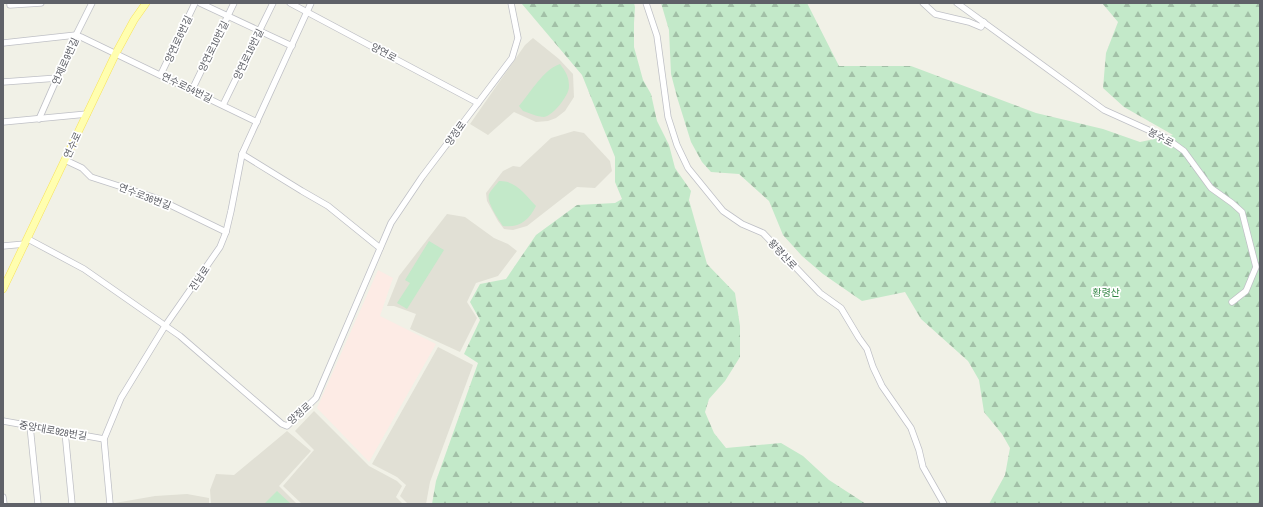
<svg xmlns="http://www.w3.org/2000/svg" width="1263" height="507" font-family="'Archivo Narrow','Noto Sans KR',sans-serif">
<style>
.education{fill:#e1e0d5}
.medical{fill:#fdebe5}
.green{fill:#c3e9c9}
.forest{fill:url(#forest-firs)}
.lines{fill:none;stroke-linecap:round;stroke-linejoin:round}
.minor-casing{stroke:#bfc0c6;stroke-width:7}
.major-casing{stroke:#f8e35a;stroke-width:8}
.minor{stroke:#fff;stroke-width:5.5}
.major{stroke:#fffeaf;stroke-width:7}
.labels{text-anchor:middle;stroke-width:3.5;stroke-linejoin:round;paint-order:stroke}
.street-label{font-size:10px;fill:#5f6168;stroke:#fff}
.park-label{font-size:10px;fill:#318442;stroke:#fff}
</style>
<defs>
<pattern id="forest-firs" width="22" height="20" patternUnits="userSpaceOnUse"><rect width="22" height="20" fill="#c3e9c9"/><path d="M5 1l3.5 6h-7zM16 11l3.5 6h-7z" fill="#a2c0a7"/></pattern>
</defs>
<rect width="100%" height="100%" fill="#f1f1e7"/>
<g class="education">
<path d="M533 38 559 59 573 74 574 97 565 111 556 118 548 121 536 122 514 112 488 135 470 124 525 45Z"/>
<path d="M574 131 584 133 610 161 612 171 595 188 577 187 527 226 513 230 504 229 498 221 487 201 486 193 503 171 513 166 520 167 551 138Z"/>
<path d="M447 214 465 217 494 238 508 244 517 251 498 276 476 283 467 302 477 318 460 352 410 329 416 314 394 306H387L399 276Z"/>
<path d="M438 347 473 365 430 482 426 504H408L400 496 406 485 397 477 372 464Z"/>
<path d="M314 411 369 466 397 481 402 486 396 497 403 504H302L283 486 314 450 295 431Z"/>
<path d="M287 431 311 451 279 486 297 504H211L210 490 216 474 234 475Z"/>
<path d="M187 494 209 498V504H116L115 503 155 496Z"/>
</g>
<path class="medical" d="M378 270 393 278 380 316 436 344 369 462 317 408Z"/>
<g class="green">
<path d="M560 64C566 72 569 77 569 87 569 95 553 116 544 117 538 117 529 113 523 111L519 106C530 93 544 69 560 64Z"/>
<path d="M499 181C515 180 526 195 536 206 529 220 520 228 503 226 499 220 486 202 489 194 491 190 496 185 499 181Z"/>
<path d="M429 241 444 250 407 309 397 303 410 283 405 280Z"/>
<path d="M277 491 291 504H264Z"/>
</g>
<g class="forest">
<path d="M522 3H634L635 7 634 23V47L643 80 651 94 657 121 669 145 675 168 691 191 689 200 707 264 735 293 740 326V357L725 381 709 399 705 412 714 433 726 448 781 443 803 456 829 480 866 504H432L436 481 478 363 464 354 480 320 470 302 480 284 506 279 536 235 577 205 615 203 622 199 615 182V157L582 75 522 4Z"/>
<path d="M661 3H807L839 66H911L1036 113 1103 129 1140 142 1173 135 1124 107 1103 88 1106 53 1118 22 1102 3H1260V504H989L1005 475 1010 448 1002 434 984 412 979 380 968 361 921 319 905 292 862 301 823 274 802 256 783 235 769 201 739 174 711 172 702 162 691 142 677 97 671 74 669 30Z"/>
</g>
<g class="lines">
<defs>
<g id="minor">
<path d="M10 3V5L41 3"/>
<path d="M200 3 292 46"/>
<path d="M290 3 478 103"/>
<path d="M646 3 657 36 668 117 677 145 688 168 723 211 742 224 763 233 820 293 841 308 859 338 867 349 873 367 882 386 911 428 919 450 923 467 944 504"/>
<path d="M923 3 935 14 969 22 981 27 984 22"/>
<path d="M957 3 1104 110 1166 138 1184 151 1211 188 1232 203 1242 212 1256 267 1246 291 1232 302"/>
<path d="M3 43 76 35 81 37 257 122"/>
<path d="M161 74 195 3"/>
<path d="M3 82 58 78"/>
<path d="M192 90 234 3"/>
<path d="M223 105 273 3"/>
<path d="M39 119 76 35 92 3"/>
<path d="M3 122 87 114"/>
<path d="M242 154 302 191 328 206 380 248"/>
<path d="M65 160 82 168 91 177 156 198 226 232"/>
<path d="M28 239 84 269 180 336 282 424 287 426 316 398 391 223 422 177 512 58 518 38 511 3"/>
<path d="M3 246 25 244"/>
<path d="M3 421 104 439"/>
<path d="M30 426 38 504"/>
<path d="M65 432 72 504"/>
<path d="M3 497 4 504"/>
<path d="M110 504 104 439 121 398 165 326 220 247 226 232 231 211 242 154 311 3"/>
</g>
<path id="major" d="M3 289 116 53 134 20 146 3"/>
</defs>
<use href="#minor" class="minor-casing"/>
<use href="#major" class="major-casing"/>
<use href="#minor" class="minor"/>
<use href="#major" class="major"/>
</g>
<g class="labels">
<g class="street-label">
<text transform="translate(178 39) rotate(-65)" y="4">양연로6번길</text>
<text transform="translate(213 46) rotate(-64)" y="4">양연로10번길</text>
<text transform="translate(384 52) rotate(28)" y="4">양연로</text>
<text transform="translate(248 54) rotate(-64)" y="4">양연로16번길</text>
<text transform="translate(65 61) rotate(-66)" y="4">연제로9번길</text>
<text transform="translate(187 87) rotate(26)" y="4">연수로54번길</text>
<text transform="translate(455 133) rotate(-54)" y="4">양정로</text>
<text transform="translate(1161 137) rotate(28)" y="4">봉수로</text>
<text transform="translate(72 145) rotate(-65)" y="4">연수로</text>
<text transform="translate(145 196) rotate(21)" y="4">연수로36번길</text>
<text transform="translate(783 254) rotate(47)" y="4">황령산로</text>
<text transform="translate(199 278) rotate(-56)" y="4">진남로</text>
<text transform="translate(299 413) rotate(-41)" y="4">양정로</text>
<text transform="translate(53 430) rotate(10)" y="4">중앙대로928번길</text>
</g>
<g class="park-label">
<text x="1106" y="296">황령산</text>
</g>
</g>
<rect width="1263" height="507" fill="none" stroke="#5f6168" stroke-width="8"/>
</svg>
